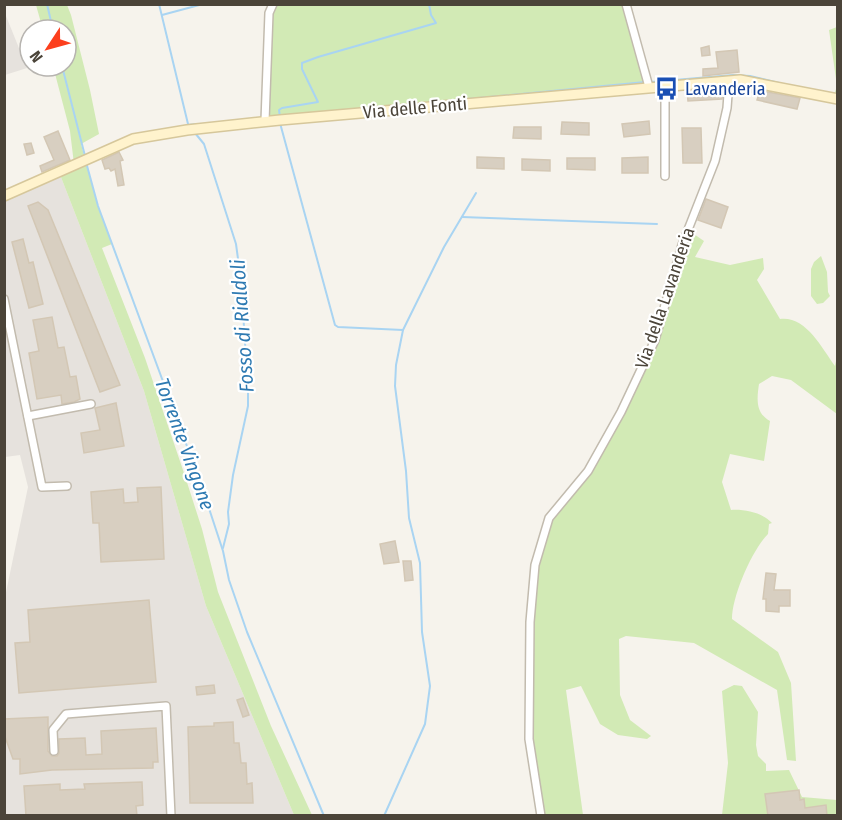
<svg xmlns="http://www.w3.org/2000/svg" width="842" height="820" font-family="'Fira Sans Condensed',sans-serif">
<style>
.industrial{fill:#e6e2dd}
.green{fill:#d2eab5}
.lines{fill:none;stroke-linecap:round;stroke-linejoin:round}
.stream{stroke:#a9d4f2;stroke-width:2}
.building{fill:#d8cfc1;stroke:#d3c7b4;stroke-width:1.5}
.street-casing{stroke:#c2bbae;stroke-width:10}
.secondary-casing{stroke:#d6c79b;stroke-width:12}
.street{stroke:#fff;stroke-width:7}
.secondary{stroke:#fff3cd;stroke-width:9}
.labels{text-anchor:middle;stroke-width:4.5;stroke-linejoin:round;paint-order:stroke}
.transit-label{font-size:18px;fill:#164399;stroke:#fff;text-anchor:start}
.street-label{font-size:18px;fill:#4b4439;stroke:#fff}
.water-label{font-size:20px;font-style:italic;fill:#2e7ab2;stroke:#fff}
</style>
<rect width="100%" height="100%" fill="#f6f3ec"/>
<g class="industrial">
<path d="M4 11 27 68 5 75H4Z"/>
<path d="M59 172 144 391 206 606 294 815H5V597L28 487 20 455 5 457 4 196Z"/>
</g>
<g class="green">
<path d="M36 5H67L71 15 90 90 99 134 81 144 98 206 112 244 102 248 145 358 184 473 202 529 218 592 271 726 312 815H294L206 606 144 391 59 172 74 164 70 131 53 66H66V30H43Z"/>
<path d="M273 5H626L649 87 265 121 269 13Z"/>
<path d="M837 27V99L833 98 837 86 829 30Z"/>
<path d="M688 230 704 241 695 257 730 265 763 258 764 269 757 280 780 319C806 316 821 347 835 366L837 356V414L791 380 772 376 759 384C757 398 755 413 770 421L764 461 730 454 722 482 731 510C745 509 763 513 772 523L769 524 768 534C752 550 732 596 732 619L778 652 791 683 796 761 787 760 777 690 694 643 626 636 619 639 620 695 630 720 651 736 647 739 618 735 600 724 581 686 566 690 583 815 541 816 529 739 535 565 549 518 588 471 655 340Z"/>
<path d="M821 256 827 272 828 292 830 296 823 303 817 304 811 296V269L814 262Z"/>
<path d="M734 685 742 686 758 712 756 745 758 756 766 764V771L789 770 802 797 837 800V815H722L728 763 722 691Z"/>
</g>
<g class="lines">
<g class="stream">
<path d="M47 4 53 30"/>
<path d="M159 4 188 124"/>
<path d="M162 15 203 4"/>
<path d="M62 66 85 156"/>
<path d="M651 82 733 75 750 76 779 83"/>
<path d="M828 93 838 94"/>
<path d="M406 105 645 82"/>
<path d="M280 117 279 110 282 108 318 102 302 69V63L318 57 436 23 431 15 429 4"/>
<path d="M280 123 335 325 338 327 403 330"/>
<path d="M188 125 197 124"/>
<path d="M195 133 204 144 236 244 241 281 248 389V406L233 475 228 512 229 524 223 548"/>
<path d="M86 162 98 206 201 484 223 551 229 580 247 632 324 816"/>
<path d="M462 217 657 224"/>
<path d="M384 816 425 724 430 686 422 632 420 563 409 518 406 471 395 386 396 365 403 330 444 247 476 193"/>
</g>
</g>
<g class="building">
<path d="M709 46 710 55 702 56 701 48Z"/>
<path d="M737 50 739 72 703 76V69L718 68 716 52Z"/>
<path d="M723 88 722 99 688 101 687 91Z"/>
<path d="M745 88 800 98 797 109 757 100 759 94 744 91Z"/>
<path d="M649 121 650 134 624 137 622 124Z"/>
<path d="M562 122 589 123V135L561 134Z"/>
<path d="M514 127H541V139L513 138Z"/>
<path d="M682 128H701L702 163H683Z"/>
<path d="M58 131 70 160 42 172 40 166 54 160 44 137Z"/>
<path d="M31 143 34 153 27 155 24 144Z"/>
<path d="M119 152 123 160 120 161 124 185 118 186 115 169 111 171 109 168 105 169 102 160Z"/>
<path d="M477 157 504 158V169L477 168Z"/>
<path d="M648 157V173H622V158Z"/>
<path d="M567 158H595V170L567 169Z"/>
<path d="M522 159 550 160V171L522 170Z"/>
<path d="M706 199 728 207 721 228 698 220Z"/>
<path d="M38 202 48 210 120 385 100 392 28 206Z"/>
<path d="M23 239 29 263 33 262 43 304 29 308 12 242Z"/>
<path d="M52 317 58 348 64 347 70 377 76 376 80 399 74 402 62 404 61 395 37 399 29 353 39 351 33 320Z"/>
<path d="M116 403 124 446 84 453 81 433 100 430 95 408Z"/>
<path d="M161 487 164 559 101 562 99 523H93L91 492 123 489 124 503 138 502 137 488Z"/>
<path d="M395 541 399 562 384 564 380 544Z"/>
<path d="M403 561H411L413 580 405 581Z"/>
<path d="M766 573 776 574 774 590H790V606H779V612L766 611V599H763Z"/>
<path d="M149 600 156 682 19 693 15 643 30 642 28 610Z"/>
<path d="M214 685 215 693 197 695 196 687Z"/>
<path d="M243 698 249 715 243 717 237 700Z"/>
<path d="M48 717V751L52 756H57L59 753V739L85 738 86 755 102 754 101 731 156 728 158 762H153V768L52 770 20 774V759H13L4 734V719Z"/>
<path d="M233 722 234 743H239L241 763H246L247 784 252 783 253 803H190L188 727 214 726V723Z"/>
<path d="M142 782 143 805 136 806 137 816H26L24 786 60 784V790L85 789 84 784Z"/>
<path d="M799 790 800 800 804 799 805 808 826 805 827 816H768L765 794Z"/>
</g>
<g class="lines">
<defs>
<g id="street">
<path d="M626 4 649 87"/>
<path d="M265 121 269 13 273 4"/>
<path d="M665 176V86"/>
<path d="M4 299 42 487 67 486"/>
<path d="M28 416 91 404"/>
<path d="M54 751 53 730 66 714 166 706 171 816"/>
<path d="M541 816 529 739 530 622 535 565 549 518 588 471 621 412 655 340 682 245 715 161 727 108 729 81"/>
</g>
<path id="secondary" d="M4 196 133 139 187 130 280 120 740 80 838 99"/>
</defs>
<use href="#street" class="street-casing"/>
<use href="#secondary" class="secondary-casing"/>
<use href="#street" class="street"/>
<use href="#secondary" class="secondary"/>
</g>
<defs>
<symbol id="bus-bare" viewBox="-9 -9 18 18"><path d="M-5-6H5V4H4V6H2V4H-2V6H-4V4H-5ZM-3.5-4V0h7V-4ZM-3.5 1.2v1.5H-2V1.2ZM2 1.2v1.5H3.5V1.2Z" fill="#1a4fb4" stroke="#fff" stroke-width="2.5" paint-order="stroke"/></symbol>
</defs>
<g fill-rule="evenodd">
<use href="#bus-bare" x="650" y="72" width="33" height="33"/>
</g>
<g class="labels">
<g class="transit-label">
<text x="685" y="95">Lavanderia</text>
</g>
<g class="street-label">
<text transform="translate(415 108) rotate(-5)" y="6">Via delle Fonti</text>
<text transform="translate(665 298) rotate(-71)" y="6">Via della Lavanderia</text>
</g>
<g class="water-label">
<text transform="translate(242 326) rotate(-94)" y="7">Fosso di Rialdoli</text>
<text transform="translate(185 444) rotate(70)" y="7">Torrente Vingone</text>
</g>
</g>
<rect width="842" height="820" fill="none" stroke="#4b4439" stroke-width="12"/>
<g transform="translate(48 48) rotate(234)"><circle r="28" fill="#ffffff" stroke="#b7b4b0" stroke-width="1.5"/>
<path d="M0-4.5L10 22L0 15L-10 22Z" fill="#fc3f1d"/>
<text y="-9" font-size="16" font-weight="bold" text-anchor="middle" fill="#4b4439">N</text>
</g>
</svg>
